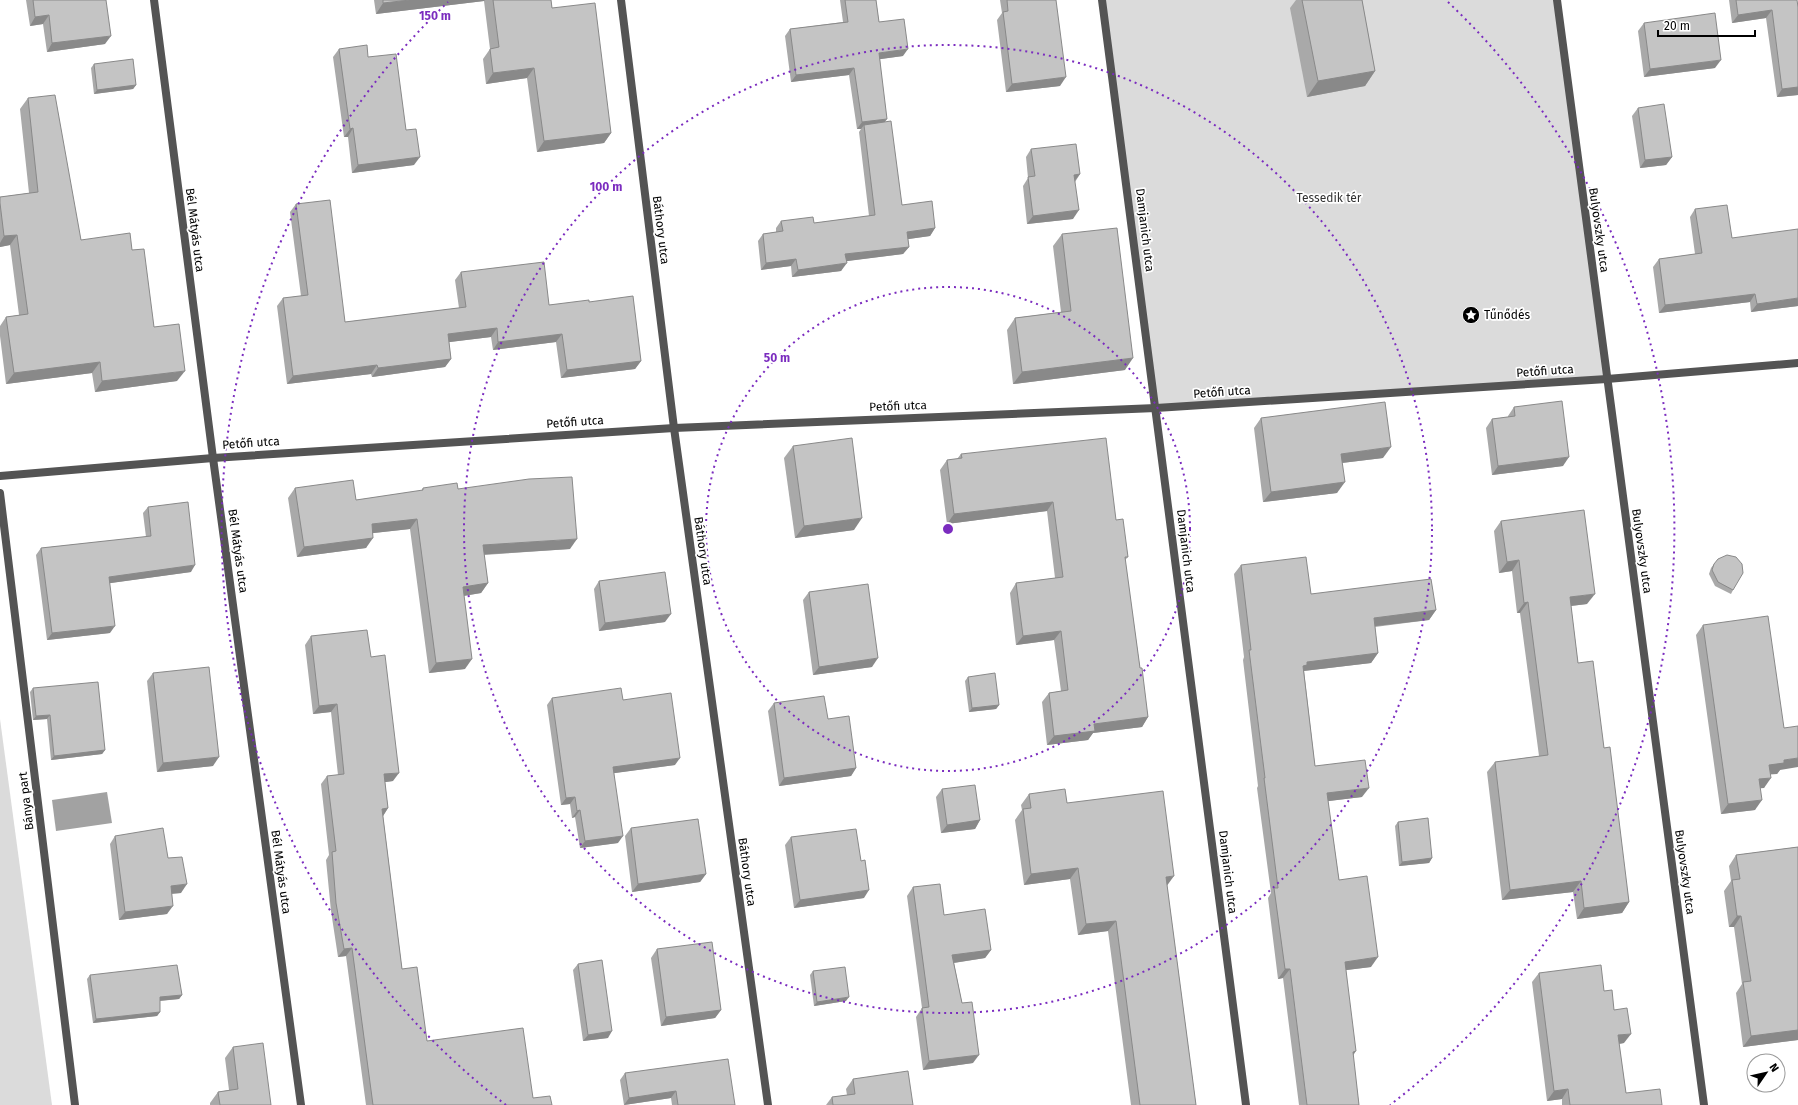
<svg xmlns="http://www.w3.org/2000/svg" width="1798" height="1105" font-family="'Fira Sans',sans-serif">
<style>
.green{fill:#dbdbdb}
.water{fill:#a2a2a2}
.lines{fill:none;stroke-linecap:round;stroke-linejoin:round}
.street{stroke:#545454;stroke-width:8}
.wall{fill:#a9a9a9}
.shaded-wall{fill:#898989}
.building{fill:#c4c4c4;stroke:#898989}
.ring{fill:none;stroke:#7b2cbf;stroke-width:2;stroke-dasharray:2 4}
.labels{text-anchor:middle;stroke-width:3.5;stroke-linejoin:round;paint-order:stroke}
.park-label{font-size:12px;fill:#323232;stroke:#fff}
.street-label{font-size:12px;fill:#000;stroke:#fff}
.poi-label{font-size:12px;fill:#000;stroke:#fff;text-anchor:start}
.centre{fill:#7b2cbf;stroke:#fff;stroke-width:2}
.ring-label{font-size:12px;text-anchor:middle;font-weight:bold;fill:#7b2cbf;stroke:#fff;stroke-width:3.5;stroke-linejoin:round;paint-order:stroke}
</style>
<rect width="100%" height="100%" fill="#fff"/>
<g class="green">
<path d="M1102 0H1557L1607 379 1156 408Z"/>
<path d="M0 719 52 1105H0Z"/>
</g>
<path class="water" d="M107 792 112 823 56 831 52 800Z"/>
<g class="lines">
<g class="street">
<path d="M154 0 213 458 301 1105"/>
<path d="M621 0 674 428 768 1105"/>
<path d="M1102 0 1246 1105"/>
<path d="M1557 0 1704 1105"/>
<path d="M0 476 213 458 674 428 1156 408 1607 379 1798 363"/>
<path d="M0 493 75 1105"/>
</g>
</g>
<g class="wall">
<path d="M26 0H106L105 44 47 52 43 24 30 26Z"/>
<path d="M374 0H551L552 8 611 133 604 143 537 152 527 78 486 84 483 59 490 49 484 1 376 14Z"/>
<path d="M840 0H876L879 22 903 56 880 59 885 122 902 205 935 228 930 236 908 239 909 247 903 254 846 261 841 271 792 277 791 266 761 270 758 241 763 234 776 232V228L781 221 814 223 869 216 859 132 861 129H857L849 75 791 82 785 36 790 29 843 22Z"/>
<path d="M1000 0H1056L1060 86 1006 92 997 20 1002 13Z"/>
<path d="M1296 0H1362L1375 71 1365 86 1307 97 1290 8Z"/>
<path d="M1729 0H1797L1798 7V95L1777 97 1766 18 1732 23Z"/>
<path d="M1644 23 1715 68 1644 77 1638 31Z"/>
<path d="M339 49 368 57 406 130 414 165 352 173 348 137H344L333 57Z"/>
<path d="M94 64 136 85 133 89 94 94 91 68Z"/>
<path d="M28 98 81 240 132 250 154 327 177 381 95 392 92 373 6 384 0 336V326L6 317 19 315 10 245 0 247V197L29 193 20 109Z"/>
<path d="M1638 108 1672 157 1666 165 1640 168 1632 116Z"/>
<path d="M1031 149 1080 174 1075 182 1073 219 1027 224 1023 186 1028 178 1026 157Z"/>
<path d="M296 204 345 322 459 308 455 280 461 272 549 305 589 302 641 361 635 369 561 378 556 342 493 350 491 337 449 342 451 359 445 367 372 377 371 374 287 384 277 306 283 298 301 296 290 212Z"/>
<path d="M1695 209 1732 238 1798 306 1751 312 1750 302 1659 313 1653 267 1659 259 1695 254 1690 217Z"/>
<path d="M1062 234 1125 370 1013 384 1007 330 1015 318 1061 312 1053 246Z"/>
<path d="M1514 407 1563 466 1492 475 1486 428 1492 419 1508 417V416Z"/>
<path d="M1261 418 1383 458 1342 463 1337 493 1263 502 1254 428Z"/>
<path d="M793 446 854 530 795 538 784 458Z"/>
<path d="M961 454 1116 520 1128 557 1125 560 1140 668 1148 717 1142 727 1093 733 1088 740 1047 745 1042 702 1049 693 1061 691 1054 640 1016 645 1010 593 1016 583 1055 578 1047 511 947 524 940 470 947 460 957 459Z"/>
<path d="M295 488 356 500 421 491 423 488 458 489 570 549 484 555 488 583 481 593 464 596 465 669 429 673 410 529 373 533 366 548 297 557 288 498Z"/>
<path d="M148 507 191 572 110 583V633L47 640 36 555 41 548 146 537 143 513Z"/>
<path d="M1501 521 1587 604 1571 606 1578 663 1604 748 1629 902 1622 913 1577 919 1573 892 1502 900 1487 772 1495 762 1539 756 1520 613H1517L1512 571 1499 573 1494 531Z"/>
<path d="M1714 564 1733 590 1731 594 1715 586 1709 574 1711 568Z"/>
<path d="M1241 565 1311 594 1436 610 1429 620 1375 627 1378 653 1371 663 1304 671 1315 766 1362 797 1328 801 1339 880 1371 967 1346 970 1353 1056 1359 1105H1299L1283 978 1278 979 1268 898 1271 893 1257 788 1258 786 1243 660 1244 657 1234 574Z"/>
<path d="M599 581 665 622 599 631 594 589Z"/>
<path d="M809 592 872 667 813 675 803 600Z"/>
<path d="M1703 625 1780 770 1777 774H1770L1764 788H1760L1755 810 1721 814 1696 635Z"/>
<path d="M311 636 371 657 393 781 385 782 388 808 383 816 402 969 427 1041 533 1098 552 1105H366L346 956 338 957 331 911 326 860 329 855 321 784 327 776 338 775 331 712 313 714 305 645Z"/>
<path d="M153 673 213 766 157 772 147 681Z"/>
<path d="M968 677 999 705 996 709 969 712 965 681Z"/>
<path d="M33 688 105 750 102 754 51 760 47 719 33 720 30 692Z"/>
<path d="M552 698 623 700 675 765 614 773 618 843 580 848 575 817 572 818 570 804 561 805 547 705Z"/>
<path d="M774 703 828 719 856 768 851 776 779 786 768 711Z"/>
<path d="M942 789 980 820 975 829 941 833 936 797Z"/>
<path d="M1029 794 1067 803 1167 886 1196 1105H1131L1108 931 1078 935 1070 879 1024 885 1015 820 1022 810 1021 805Z"/>
<path d="M1398 822 1432 858 1429 863 1399 866 1395 826Z"/>
<path d="M631 828 706 874 700 882 632 892 625 836Z"/>
<path d="M115 836 168 858 181 893 172 894 167 914 119 920 110 844Z"/>
<path d="M791 837 864 898 794 908 785 845Z"/>
<path d="M1798 847V1040L1743 1047 1736 993 1742 984 1734 927H1729L1724 891 1731 881 1729 866 1736 855Z"/>
<path d="M913 887 944 915 991 950 985 958 954 963 962 1003 973 1063 923 1070 916 1017 922 1008 907 896Z"/>
<path d="M657 949 721 1010 715 1018 661 1026 651 958Z"/>
<path d="M578 964 608 1038 583 1041 573 970Z"/>
<path d="M813 971 846 1001 814 1006 810 975Z"/>
<path d="M1539 973 1604 991 1614 1010 1624 1043 1619 1044 1626 1093 1662 1105H1562V1099L1547 1101 1532 982Z"/>
<path d="M90 975 182 995 179 999 160 1001V1012L157 1016 93 1023 87 979Z"/>
<path d="M233 1047 271 1105H210V1103L218 1092 229 1090 225 1058Z"/>
<path d="M625 1073 735 1105H672L671 1098 624 1105 620 1080Z"/>
<path d="M853 1079 913 1105H826L832 1097 847 1095 846 1089Z"/>
</g>
<g class="shaded-wall">
<path d="M410 0H485L484 1 376 14 383 3Z"/>
<path d="M1772 10 1766 18 1732 23 1738 15Z"/>
<path d="M49 15 43 24 30 26 35 17Z"/>
<path d="M111 36 105 44 47 52 52 43Z"/>
<path d="M908 49 903 56 874 60 879 53Z"/>
<path d="M1721 60 1715 68 1644 77 1650 69Z"/>
<path d="M534 68 527 78 486 84 493 73Z"/>
<path d="M854 68 849 75 791 82 796 75Z"/>
<path d="M1375 71 1365 86 1307 97 1318 81Z"/>
<path d="M1066 77 1060 86 1006 92 1012 84Z"/>
<path d="M136 85 133 89 94 94 97 90Z"/>
<path d="M1798 87V95L1777 97 1782 89Z"/>
<path d="M887 119 882 126 864 125 861 129H857L862 122Z"/>
<path d="M353 128 348 137H344L350 129Z"/>
<path d="M611 133 604 143 537 152 544 141Z"/>
<path d="M420 157 414 165 352 173 358 165Z"/>
<path d="M1672 157 1666 165 1640 168 1645 160Z"/>
<path d="M1080 174 1074 182V175Z"/>
<path d="M1079 210 1073 219 1027 224 1033 216Z"/>
<path d="M935 228 930 236 902 240 907 232Z"/>
<path d="M17 235 10 245 0 247V243L4 236Z"/>
<path d="M909 247 903 254 840 262 845 254Z"/>
<path d="M796 259 791 266 761 270 766 263Z"/>
<path d="M847 263 841 271 792 277 798 270Z"/>
<path d="M1755 294 1750 302 1659 313 1665 305Z"/>
<path d="M1798 298V306L1751 312 1757 304Z"/>
<path d="M497 328 491 337 442 343 448 334Z"/>
<path d="M562 334 556 342 493 350 498 342Z"/>
<path d="M1133 358 1125 370 1013 384 1022 372Z"/>
<path d="M451 359 445 367 372 377 378 368Z"/>
<path d="M641 361 635 369 561 378 567 370Z"/>
<path d="M100 362 92 373 6 384 14 373Z"/>
<path d="M377 365 371 374 287 384 293 376Z"/>
<path d="M185 371 177 381 95 392 102 381Z"/>
<path d="M1391 447 1383 458 1333 464 1341 454Z"/>
<path d="M1569 457 1563 466 1492 475 1498 466Z"/>
<path d="M1345 482 1337 493 1263 502 1271 492Z"/>
<path d="M1053 502 1047 511 947 524 954 514Z"/>
<path d="M862 518 854 530 795 538 804 526Z"/>
<path d="M417 519 410 529 365 534 372 524Z"/>
<path d="M373 538 366 548 297 557 304 547Z"/>
<path d="M577 539 570 549 476 555 483 545Z"/>
<path d="M1519 560 1512 571 1499 573 1507 562Z"/>
<path d="M195 565 191 572 104 584 109 577Z"/>
<path d="M488 583 481 593 456 597 463 587Z"/>
<path d="M1595 594 1587 604 1562 607 1570 597Z"/>
<path d="M1528 602 1520 613H1517L1524 603Z"/>
<path d="M1436 610 1429 620 1367 627 1374 618Z"/>
<path d="M671 614 665 622 599 631 605 623Z"/>
<path d="M115 626 110 633 47 640 52 633Z"/>
<path d="M1061 631 1054 640 1016 645 1023 636Z"/>
<path d="M1378 653 1371 663 1303 671V666L1307 662Z"/>
<path d="M878 658 872 667 813 675 819 667Z"/>
<path d="M472 659 465 669 429 673 436 663Z"/>
<path d="M337 704 331 712 313 714 319 706Z"/>
<path d="M999 705 996 709 969 712 972 708Z"/>
<path d="M50 715 47 719 33 720 36 716Z"/>
<path d="M1148 717 1142 727 1093 733 1088 740 1047 745 1054 736 1094 724Z"/>
<path d="M105 750 102 754 51 760 54 756Z"/>
<path d="M219 757 213 766 157 772 163 763Z"/>
<path d="M680 758 675 765 608 774 613 767Z"/>
<path d="M1798 758V767L1780 770 1777 774 1762 775 1769 765 1784 760Z"/>
<path d="M856 768 851 776 779 786 784 778Z"/>
<path d="M399 773 393 781 379 783 384 774Z"/>
<path d="M1771 778 1764 788 1752 789 1759 779Z"/>
<path d="M1369 788 1362 797 1321 802 1327 793Z"/>
<path d="M575 797 570 804 561 805 566 798Z"/>
<path d="M1762 800 1755 810 1721 814 1728 804Z"/>
<path d="M388 808 383 816 382 809Z"/>
<path d="M580 810 575 817 572 818 577 811Z"/>
<path d="M980 820 975 829 941 833 947 825Z"/>
<path d="M623 836 618 843 580 848 585 841Z"/>
<path d="M1432 858 1429 863 1399 866 1402 862Z"/>
<path d="M1078 868 1070 879 1024 885 1031 874Z"/>
<path d="M706 874 700 882 632 892 638 884Z"/>
<path d="M1174 876 1166 887V877Z"/>
<path d="M1581 881 1573 892 1502 900 1510 890Z"/>
<path d="M187 884 181 893 165 894 171 886Z"/>
<path d="M869 890 864 898 794 908 800 900Z"/>
<path d="M1629 902 1622 913 1577 919 1584 908Z"/>
<path d="M173 906 167 914 119 920 125 912Z"/>
<path d="M1737 916H1741L1734 927H1729Z"/>
<path d="M1116 921 1108 931 1078 935 1086 924Z"/>
<path d="M352 948 346 956 338 957 344 949Z"/>
<path d="M991 950 985 958 946 964 952 955Z"/>
<path d="M1378 957 1371 967 1339 971 1345 962Z"/>
<path d="M1285 969H1290L1283 978 1278 979Z"/>
<path d="M182 995 179 999 157 1001 160 997Z"/>
<path d="M849 997 846 1001 814 1006 817 1002Z"/>
<path d="M721 1010 715 1018 661 1026 666 1017Z"/>
<path d="M160 1012 157 1016 93 1023 96 1019Z"/>
<path d="M1798 1030V1040L1743 1047 1751 1036Z"/>
<path d="M612 1031 608 1038 583 1041 588 1035Z"/>
<path d="M1631 1034 1624 1043 1611 1045 1618 1035Z"/>
<path d="M1356 1051 1350 1060 1353 1052Z"/>
<path d="M979 1055 973 1063 923 1070 929 1061Z"/>
<path d="M1568 1089 1562 1099 1547 1101 1554 1091Z"/>
<path d="M676 1091 671 1098 624 1105 629 1098Z"/>
</g>
<g class="building">
<path d="M33 0H106L111 36 52 43 49 15 35 17Z"/>
<path d="M383 0H410L383 3Z"/>
<path d="M493 0H551L552 8 595 3 611 133 544 141 534 68 493 73 490 49 499 47Z"/>
<path d="M845 0H876L879 22 904 19 908 49 879 53 887 119 862 122 854 68 796 75 790 29 848 22Z"/>
<path d="M1007 0H1056L1066 77 1012 84 1003 12 1008 11Z"/>
<path d="M1302 0H1362L1375 71 1318 81Z"/>
<path d="M1736 0H1797L1798 7V87L1782 89 1772 10 1738 15Z"/>
<path d="M1715 13 1721 60 1650 69 1644 23Z"/>
<path d="M367 45 368 57 396 54 406 130 416 129 420 157 358 165 353 128 350 129 339 49Z"/>
<path d="M133 59 136 85 97 90 94 64Z"/>
<path d="M55 95 81 240 130 233 132 250 144 249 154 327 179 324 185 371 102 381 100 362 14 373 6 317 28 314 17 235 4 236 0 203V197L38 192 28 98Z"/>
<path d="M1664 104 1672 157 1645 160 1638 108Z"/>
<path d="M891 121 902 205 932 201 935 228 907 232 909 247 845 254 847 263 798 270 796 259 766 263 763 234 783 231 781 221 813 217 814 223 875 215 864 125Z"/>
<path d="M1076 144 1080 174 1074 175 1079 210 1033 216 1028 177 1035 176 1031 149Z"/>
<path d="M330 200 345 322 466 307 461 272 544 262 549 305 589 300V302L633 296 641 361 567 370 562 334 498 342 497 328 448 334 451 359 378 368 377 365 293 376 283 298 308 295 296 204Z"/>
<path d="M1727 205 1732 238 1798 229V298L1757 304 1755 294 1665 305 1659 259 1702 253 1695 209Z"/>
<path d="M1117 228 1133 358 1022 372 1015 318 1071 311 1062 234Z"/>
<path d="M1562 401 1569 457 1498 466 1492 419 1515 416 1514 407Z"/>
<path d="M1385 402 1391 447 1341 454 1345 482 1271 492 1261 418Z"/>
<path d="M852 438 862 518 804 526 793 446Z"/>
<path d="M1106 438 1116 520 1123 519 1128 557H1125L1140 668H1142L1148 717 1094 724 1095 731 1054 736 1049 693 1068 690 1061 631 1023 636 1016 583 1063 577 1053 502 954 514 947 460 962 458 961 454Z"/>
<path d="M572 477 577 539 483 545 488 583 463 587 472 659 436 663 417 519 372 524 373 538 304 547 295 488 353 480 356 500 423 490V488L457 483 458 489 529 479Z"/>
<path d="M188 502 195 565 109 577 115 626 52 633 41 548 151 536 148 507Z"/>
<path d="M1584 510 1595 594 1570 597 1578 663 1593 661 1604 748 1610 747 1629 902 1584 908 1581 881 1510 890 1495 762 1548 755 1528 602 1524 603 1519 560 1507 562 1501 521Z"/>
<path d="M1727 555 1736 557 1742 564 1743 573 1733 590 1718 582 1712 570 1714 564 1718 559Z"/>
<path d="M1306 557 1311 594 1431 579 1436 610 1374 618 1378 653 1307 662V665L1303 666 1315 766 1365 760 1369 788 1327 793 1339 880 1367 876 1378 957 1345 962 1356 1051 1353 1052 1359 1105H1307L1290 969H1285L1274 888H1278L1264 778H1265L1249 650H1251L1241 565Z"/>
<path d="M665 572 671 614 605 623 599 581Z"/>
<path d="M868 584 878 658 819 667 809 592Z"/>
<path d="M1768 616 1784 728 1798 726V758L1784 760V763L1769 765 1771 778 1759 779 1762 800 1728 804 1703 625Z"/>
<path d="M367 630 371 657 385 655 399 773 384 774 388 808 382 809 402 969 417 967 427 1041 523 1028 533 1098 550 1096 552 1105H373L352 948 344 949 336 903 332 852 336 851 327 776 344 774 337 704 319 706 311 636Z"/>
<path d="M209 667 219 757 163 763 153 673Z"/>
<path d="M995 673 999 705 972 708 968 677Z"/>
<path d="M98 682 105 750 54 756 50 715 36 716 33 688Z"/>
<path d="M621 688 623 700 671 693 680 758 613 767 623 836 585 841 580 810 577 811 575 797 566 798 552 698Z"/>
<path d="M824 696 828 719 849 716 856 768 784 778 774 703Z"/>
<path d="M975 785 980 820 947 825 942 789Z"/>
<path d="M1065 789 1067 803 1163 791 1174 876 1166 877 1196 1105H1140L1116 921 1086 924 1078 868 1031 874 1023 809 1031 808 1029 794Z"/>
<path d="M1428 818 1432 858 1402 862 1398 822Z"/>
<path d="M698 819 706 874 638 884 631 828Z"/>
<path d="M163 828 168 858 182 857 187 884 171 886 173 906 125 912 115 836Z"/>
<path d="M856 829 861 861 865 860 869 890 800 900 791 837Z"/>
<path d="M1798 847V1030L1751 1036 1743 982 1751 981 1741 916H1737L1732 880 1740 879 1736 855Z"/>
<path d="M940 884 944 915 985 909 991 950 952 955 962 1003 972 1002 979 1055 929 1061 922 1008 929 1007 913 887Z"/>
<path d="M712 942 721 1010 666 1017 657 949Z"/>
<path d="M602 960 612 1031 588 1035 578 964Z"/>
<path d="M177 965 182 995 160 997V1012L96 1019 90 975Z"/>
<path d="M1601 965 1604 991 1612 990 1614 1010 1627 1008 1631 1034 1618 1035 1626 1093 1660 1089 1662 1105H1570L1568 1089 1554 1091 1539 973Z"/>
<path d="M845 967 849 997 817 1002 813 971Z"/>
<path d="M263 1043 271 1105H220L218 1092 238 1089 233 1047Z"/>
<path d="M728 1059 735 1105H678L676 1091 629 1098 625 1073Z"/>
<path d="M908 1071 913 1105H833L832 1097 855 1094 853 1079Z"/>
</g>
<g class="ring">
<circle cx="948" cy="529" r="242"/>
<circle cx="948" cy="529" r="484"/>
<path d="M506 1105A726 726 0 0 1 448 2M1448 2A726 726 0 0 1 1390 1105"/>
</g>
<defs>
<symbol id="sight-disc" viewBox="-11 -11 22 22"><circle r="9.5" fill="#000" stroke="#fff"/><path d="M0-6L1.8-2.2L6-1.7L2.9 1.2L3.7 5.4L0 3.3L-3.7 5.4L-2.9 1.2L-6-1.7L-1.8-2.2Z" fill="#fff"/></symbol>
</defs>
<g fill-rule="evenodd">
<use href="#sight-disc" x="1461" y="305" width="20" height="20"/>
</g>
<g class="labels">
<g class="park-label">
<text x="1329" y="202">Tessedik tér</text>
</g>
<g class="street-label">
<text transform="translate(195 230) rotate(83)" y="4">Bél Mátyás utca</text>
<text transform="translate(661 230) rotate(83)" y="4">Báthory utca</text>
<text transform="translate(1145 230) rotate(83)" y="4">Damjanich utca</text>
<text transform="translate(1599 230) rotate(82)" y="4">Bulyovszky utca</text>
<text transform="translate(1545 371) rotate(-4)" y="4">Petőfi utca</text>
<text transform="translate(1222 392) rotate(-4)" y="4">Petőfi utca</text>
<text transform="translate(898 406) rotate(-2)" y="4">Petőfi utca</text>
<text transform="translate(575 422) rotate(-4)" y="4">Petőfi utca</text>
<text transform="translate(251 443) rotate(-4)" y="4">Petőfi utca</text>
<text transform="translate(238 551) rotate(82)" y="4">Bél Mátyás utca</text>
<text transform="translate(703 551) rotate(82)" y="4">Báthory utca</text>
<text transform="translate(1186 551) rotate(83)" y="4">Damjanich utca</text>
<text transform="translate(1642 551) rotate(82)" y="4">Bulyovszky utca</text>
<text transform="translate(26 801) rotate(-97)" y="4">Bánya part</text>
<text transform="translate(281 872) rotate(82)" y="4">Bél Mátyás utca</text>
<text transform="translate(747 872) rotate(82)" y="4">Báthory utca</text>
<text transform="translate(1228 872) rotate(83)" y="4">Damjanich utca</text>
<text transform="translate(1685 872) rotate(82)" y="4">Bulyovszky utca</text>
</g>
<g class="poi-label">
<text x="1484" y="319">Tűnődés</text>
</g>
</g>
<circle cx="948" cy="529" r="6" class="centre"/>
<g class="ring-label">
<text x="435" y="20">150 m</text>
<text x="606" y="191">100 m</text>
<text x="777" y="362">50 m</text>
</g>
<g transform="translate(1766 1073) rotate(56)"><circle r="19" fill="#ffffff" stroke="#999999"/>
<path d="M0-3L7 15L0 10L-7 15Z" fill="#000000"/>
<text y="-6" font-size="11" font-weight="bold" text-anchor="middle" fill="#000000">N</text>
</g>
<path d="M1658 30v6h97v-6" fill="none" stroke="#000000" stroke-width="2"/>
<text x="1664" y="30" font-size="12" fill="#000000" stroke="#ffffff" stroke-width="3" paint-order="stroke">20 m</text>
</svg>
